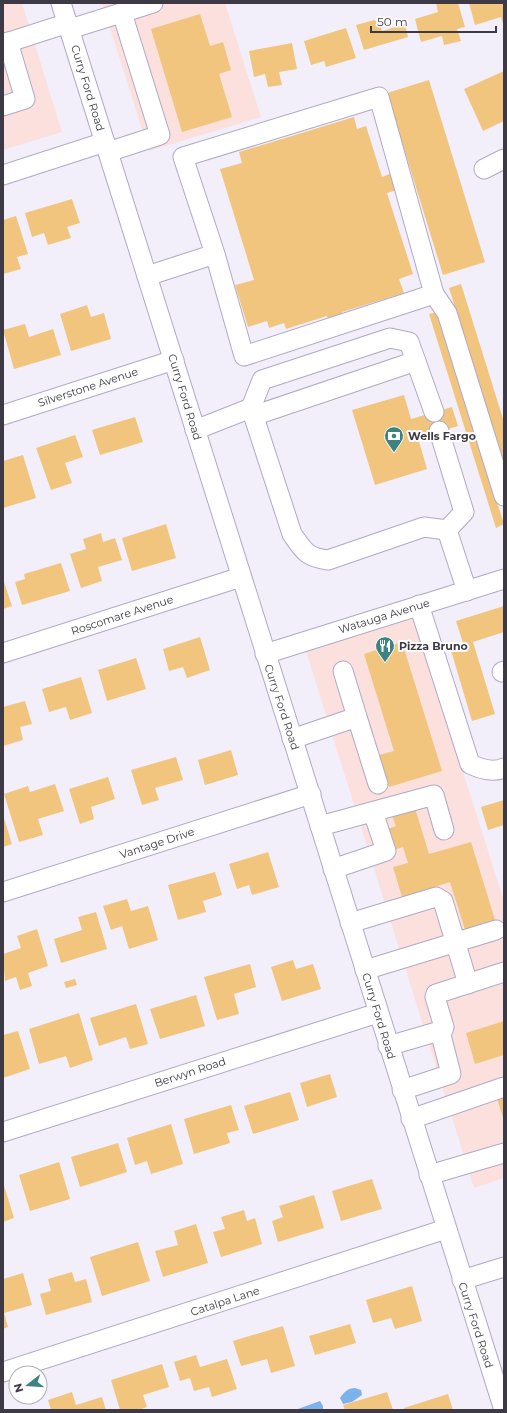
<svg xmlns="http://www.w3.org/2000/svg" width="507" height="1413" font-family="Montserrat,sans-serif">
<style>
.commercial{fill:#fbe0de}
.water{fill:#7db3ed}
.building{fill:#f1c57e}
.lines{fill:none;stroke-linecap:round;stroke-linejoin:round}
.minor-casing{stroke:#b0a9c5;stroke-width:21}
.minor{stroke:#fff;stroke-width:19}
.labels{text-anchor:middle;stroke-width:4;stroke-linejoin:round;paint-order:stroke}
.street-label{font-size:11px;fill:#3d3a46;stroke:#fefefe}
.poi-label{font-size:11px;font-weight:bold;fill:#3d3a46;stroke:#fefefe;text-anchor:start}
</style>
<rect width="100%" height="100%" fill="#f2effb"/>
<g class="commercial">
<path d="M3 3H22L62 132 3 150Z"/>
<path d="M102 3H225L261 117 149 151Z"/>
<path d="M414 618 504 901V1178L474 1188 306 651Z"/>
</g>
<g class="water">
<path d="M355 1388 361 1390 362 1395 352 1402 343 1404 340 1398C344 1392 348 1388 355 1388Z"/>
<path d="M320 1401 323 1406V1410H295Z"/>
</g>
<g class="building">
<path d="M436 3H458L465 27 457 29 461 41 444 45 442 36 421 42 415 19 438 12Z"/>
<path d="M469 3H504V23L503 24 501 17 475 25Z"/>
<path d="M200 14 210 46 223 42 231 70 219 74 232 117 182 132 151 29Z"/>
<path d="M378 19 382 31 405 24 408 37 364 50 356 25Z"/>
<path d="M346 28 356 58 326 67 324 61 311 65 304 41Z"/>
<path d="M292 43 297 69 279 72 282 85 268 87 265 74 254 77 249 51Z"/>
<path d="M504 71V121L483 131 464 89Z"/>
<path d="M429 80 485 262 443 275 387 93Z"/>
<path d="M354 117 357 129 366 126 382 177 392 173 397 190 387 193 413 274 399 279 404 293 342 312 345 321 330 326 327 316 286 329 284 323 269 328 267 321 248 327 235 285 254 280 220 169 242 163 239 152Z"/>
<path d="M72 199 80 223 67 227 71 238 48 245 44 233 32 237 25 213Z"/>
<path d="M16 216 28 254 17 257 21 269 3 274V220Z"/>
<path d="M461 284 504 422V465L449 288Z"/>
<path d="M87 305 91 317 104 313 111 339 71 351 60 314Z"/>
<path d="M437 312 504 524 496 528 429 314Z"/>
<path d="M25 324 29 337 53 329 61 355 14 369 3 330Z"/>
<path d="M404 395 411 419 452 407 458 426 418 438 427 469 375 485 352 410Z"/>
<path d="M135 417 143 442 100 455 92 430Z"/>
<path d="M75 435 83 457 65 463 72 483 51 490 36 448Z"/>
<path d="M23 455 36 498 3 508V461Z"/>
<path d="M166 524 176 558 132 571 122 538Z"/>
<path d="M101 533 103 542 115 538 122 560 98 567 102 581 81 588 70 554 86 549 83 539Z"/>
<path d="M61 563 70 591 22 605 15 582 25 579 24 574Z"/>
<path d="M3 579 12 606 3 609Z"/>
<path d="M504 606V632L473 642 495 714 472 721 450 647 463 643 456 621Z"/>
<path d="M200 637 210 670 187 678 183 667 169 671 163 649Z"/>
<path d="M402 642 442 771 389 787 379 755 394 751 364 654Z"/>
<path d="M136 658 146 689 107 701 98 670Z"/>
<path d="M81 677 92 713 70 720 66 707 49 712 42 689Z"/>
<path d="M25 701 32 724 20 727 23 740 3 746V707Z"/>
<path d="M231 750 238 775 205 785 198 760Z"/>
<path d="M176 757 183 780 155 788 159 800 142 805 131 770Z"/>
<path d="M108 777 115 799 91 807 94 819 80 824 69 789Z"/>
<path d="M55 784 64 811 38 819 43 835 19 842 4 794 28 786 30 792Z"/>
<path d="M504 800V825L488 830 481 807Z"/>
<path d="M415 808 429 854 471 842 495 920 465 930 450 882 402 897 393 867 408 863 403 847 391 851 385 830 396 826 392 815Z"/>
<path d="M3 815 12 844 3 847Z"/>
<path d="M268 852 279 887 252 895 249 885 237 889 229 864Z"/>
<path d="M215 872 222 895 203 901 206 912 178 920 168 885Z"/>
<path d="M127 899 131 911 148 906 158 940 129 949 122 926 111 930 103 906Z"/>
<path d="M96 912 107 949 61 963 54 939 82 930 78 917Z"/>
<path d="M37 929 48 966 28 973 32 986 20 990 16 977 5 981 3 954 21 948 17 936Z"/>
<path d="M293 960 296 969 313 964 321 989 282 1001 271 967Z"/>
<path d="M250 964 256 987 234 994 239 1014 217 1020 204 977Z"/>
<path d="M75 979 77 985 66 988 64 982Z"/>
<path d="M196 995 205 1026 160 1039 150 1009Z"/>
<path d="M136 1004 148 1044 130 1049 126 1037 99 1046 90 1018Z"/>
<path d="M79 1013 93 1060 70 1068 66 1056 39 1064 29 1029Z"/>
<path d="M504 1021V1055L475 1064 466 1033Z"/>
<path d="M18 1031 30 1069 3 1078V1035Z"/>
<path d="M330 1074 337 1097 307 1107 300 1083Z"/>
<path d="M290 1092 299 1120 253 1134 244 1106Z"/>
<path d="M504 1093V1121L496 1095Z"/>
<path d="M231 1105 239 1130 227 1133 230 1143 194 1154 184 1119Z"/>
<path d="M171 1124 183 1164 151 1174 147 1161 135 1165 127 1138Z"/>
<path d="M118 1143 127 1172 80 1187 71 1157Z"/>
<path d="M59 1162 70 1199 30 1211 19 1175Z"/>
<path d="M372 1179 382 1209 341 1221 332 1191Z"/>
<path d="M3 1182 14 1218 3 1222Z"/>
<path d="M314 1195 324 1228 278 1242 272 1221 283 1217 279 1206Z"/>
<path d="M244 1210 247 1221 255 1218 262 1244 221 1257 213 1232 225 1229 221 1217Z"/>
<path d="M196 1224 208 1263 163 1277 155 1251 178 1245 174 1231Z"/>
<path d="M138 1242 150 1281 102 1296 90 1257Z"/>
<path d="M72 1272 75 1282 86 1279 92 1302 46 1315 40 1294 51 1291 48 1279Z"/>
<path d="M23 1273 32 1305 4 1313 8 1327 3 1329V1279Z"/>
<path d="M412 1286 422 1321 395 1329 391 1318 373 1323 366 1300Z"/>
<path d="M350 1324 356 1343 315 1355 309 1336Z"/>
<path d="M283 1326 295 1366 271 1373 267 1359 241 1366 233 1341Z"/>
<path d="M196 1355 200 1367 227 1359 237 1389 212 1397 209 1387 194 1391 190 1378 180 1381 174 1362Z"/>
<path d="M162 1364 169 1387 143 1395 147 1407 138 1410H120L111 1380Z"/>
<path d="M72 1392 76 1405 102 1397 106 1410H51L48 1400Z"/>
<path d="M387 1392 393 1410H345L343 1405Z"/>
<path d="M448 1394 453 1410H404V1408Z"/>
</g>
<g class="lines">
<defs>
<g id="minor">
<path d="M61 3 504 1410"/>
<path d="M70 29 153 3"/>
<path d="M3 44 68 23"/>
<path d="M3 106 25 99 8 42"/>
<path d="M108 152 160 135 122 13"/>
<path d="M484 169 504 159"/>
<path d="M3 175 105 142"/>
<path d="M147 276 215 254 183 157 379 97 434 294 244 356 215 254"/>
<path d="M434 294 447 313 504 496"/>
<path d="M251 408 262 380 390 338 409 342 434 412"/>
<path d="M3 415 174 360"/>
<path d="M253 416 416 361"/>
<path d="M195 430 251 408 292 534C304 551 306 557 328 560L424 527 447 530"/>
<path d="M439 431 464 512 447 530 467 591"/>
<path d="M419 605 470 764C481 769 493 773 504 768"/>
<path d="M3 653 241 577"/>
<path d="M265 654 504 579"/>
<path d="M343 671 357 717"/>
<path d="M502 672 504 671"/>
<path d="M292 739 357 717 378 784"/>
<path d="M320 826 434 795 444 830"/>
<path d="M333 869 386 851 373 812"/>
<path d="M3 892 311 794"/>
<path d="M350 923 436 897 443 901 468 984"/>
<path d="M365 970 496 930"/>
<path d="M388 1046 443 1030 444 1027 435 997 436 994 504 972"/>
<path d="M402 1090 451 1074 440 1031"/>
<path d="M411 1119 504 1087"/>
<path d="M3 1132 378 1013"/>
<path d="M429 1175 504 1153"/>
<path d="M462 1280 504 1267"/>
<path d="M3 1372 446 1229"/>
</g>
</defs>
<use href="#minor" class="minor-casing"/>
<use href="#minor" class="minor"/>
</g>
<defs>
<symbol id="bank-pin" viewBox="-11 -11 22 30"><path d="M0 17L-7.5 6A9.5 9.5 0 1 1 7.5 6Z" fill="#3d8480" stroke="#fefefe"/><path d="M-6-4H6V4H-6ZM0-2.3a2.3 2.3 0 1 0 0 4.6a2.3 2.3 0 1 0 0-4.6Z" fill="#fff"/></symbol>
<symbol id="restaurant-pin" viewBox="-11 -11 22 30"><path d="M0 17L-7.5 6A9.5 9.5 0 1 1 7.5 6Z" fill="#3d8480" stroke="#fefefe"/><path d="M-5-6h1v4h1v-4h1v4h1v-4h1v5L-1.5 .5V6h-2V.5L-5-1ZM5-6V6H3V1.5H1.5Q1.5-4 5-6Z" fill="#fff"/></symbol>
</defs>
<g fill-rule="evenodd">
<use href="#bank-pin" x="383" y="425" width="22" height="30"/>
<use href="#restaurant-pin" x="374" y="635" width="22" height="30"/>
</g>
<g class="labels">
<g class="street-label">
<text transform="translate(88 88) rotate(73)" y="4">Curry Ford Road</text>
<text transform="translate(88 387) rotate(-18)" y="4">Silverstone Avenue</text>
<text transform="translate(185 397) rotate(73)" y="4">Curry Ford Road</text>
<text transform="translate(122 615) rotate(-18)" y="4">Roscomare Avenue</text>
<text transform="translate(384 616) rotate(-17)" y="4">Watauga Avenue</text>
<text transform="translate(282 707) rotate(72)" y="4">Curry Ford Road</text>
<text transform="translate(157 843) rotate(-18)" y="4">Vantage Drive</text>
<text transform="translate(379 1016) rotate(73)" y="4">Curry Ford Road</text>
<text transform="translate(190 1072) rotate(-18)" y="4">Berwyn Road</text>
<text transform="translate(225 1301) rotate(-18)" y="4">Catalpa Lane</text>
<text transform="translate(476 1325) rotate(72)" y="4">Curry Ford Road</text>
</g>
<g class="poi-label">
<text x="408" y="440">Wells Fargo</text>
<text x="399" y="650">Pizza Bruno</text>
</g>
</g>
<rect width="507" height="1413" fill="none" stroke="#3d3a46" stroke-width="8"/>
<g transform="translate(28 1385) rotate(253)"><circle r="19" fill="#fefefe" stroke="#b1b0b4"/>
<path d="M0-3L7 15L0 10L-7 15Z" fill="#3d8480"/>
<text y="-6" font-size="11" font-weight="bold" text-anchor="middle" fill="#3d3a46">N</text>
</g>
<path d="M371 26v6h125v-6" fill="none" stroke="#3d3a46" stroke-width="2"/>
<text x="377" y="26" font-size="12" fill="#3d3a46" stroke="#fefefe" stroke-width="3" paint-order="stroke">50 m</text>
</svg>
